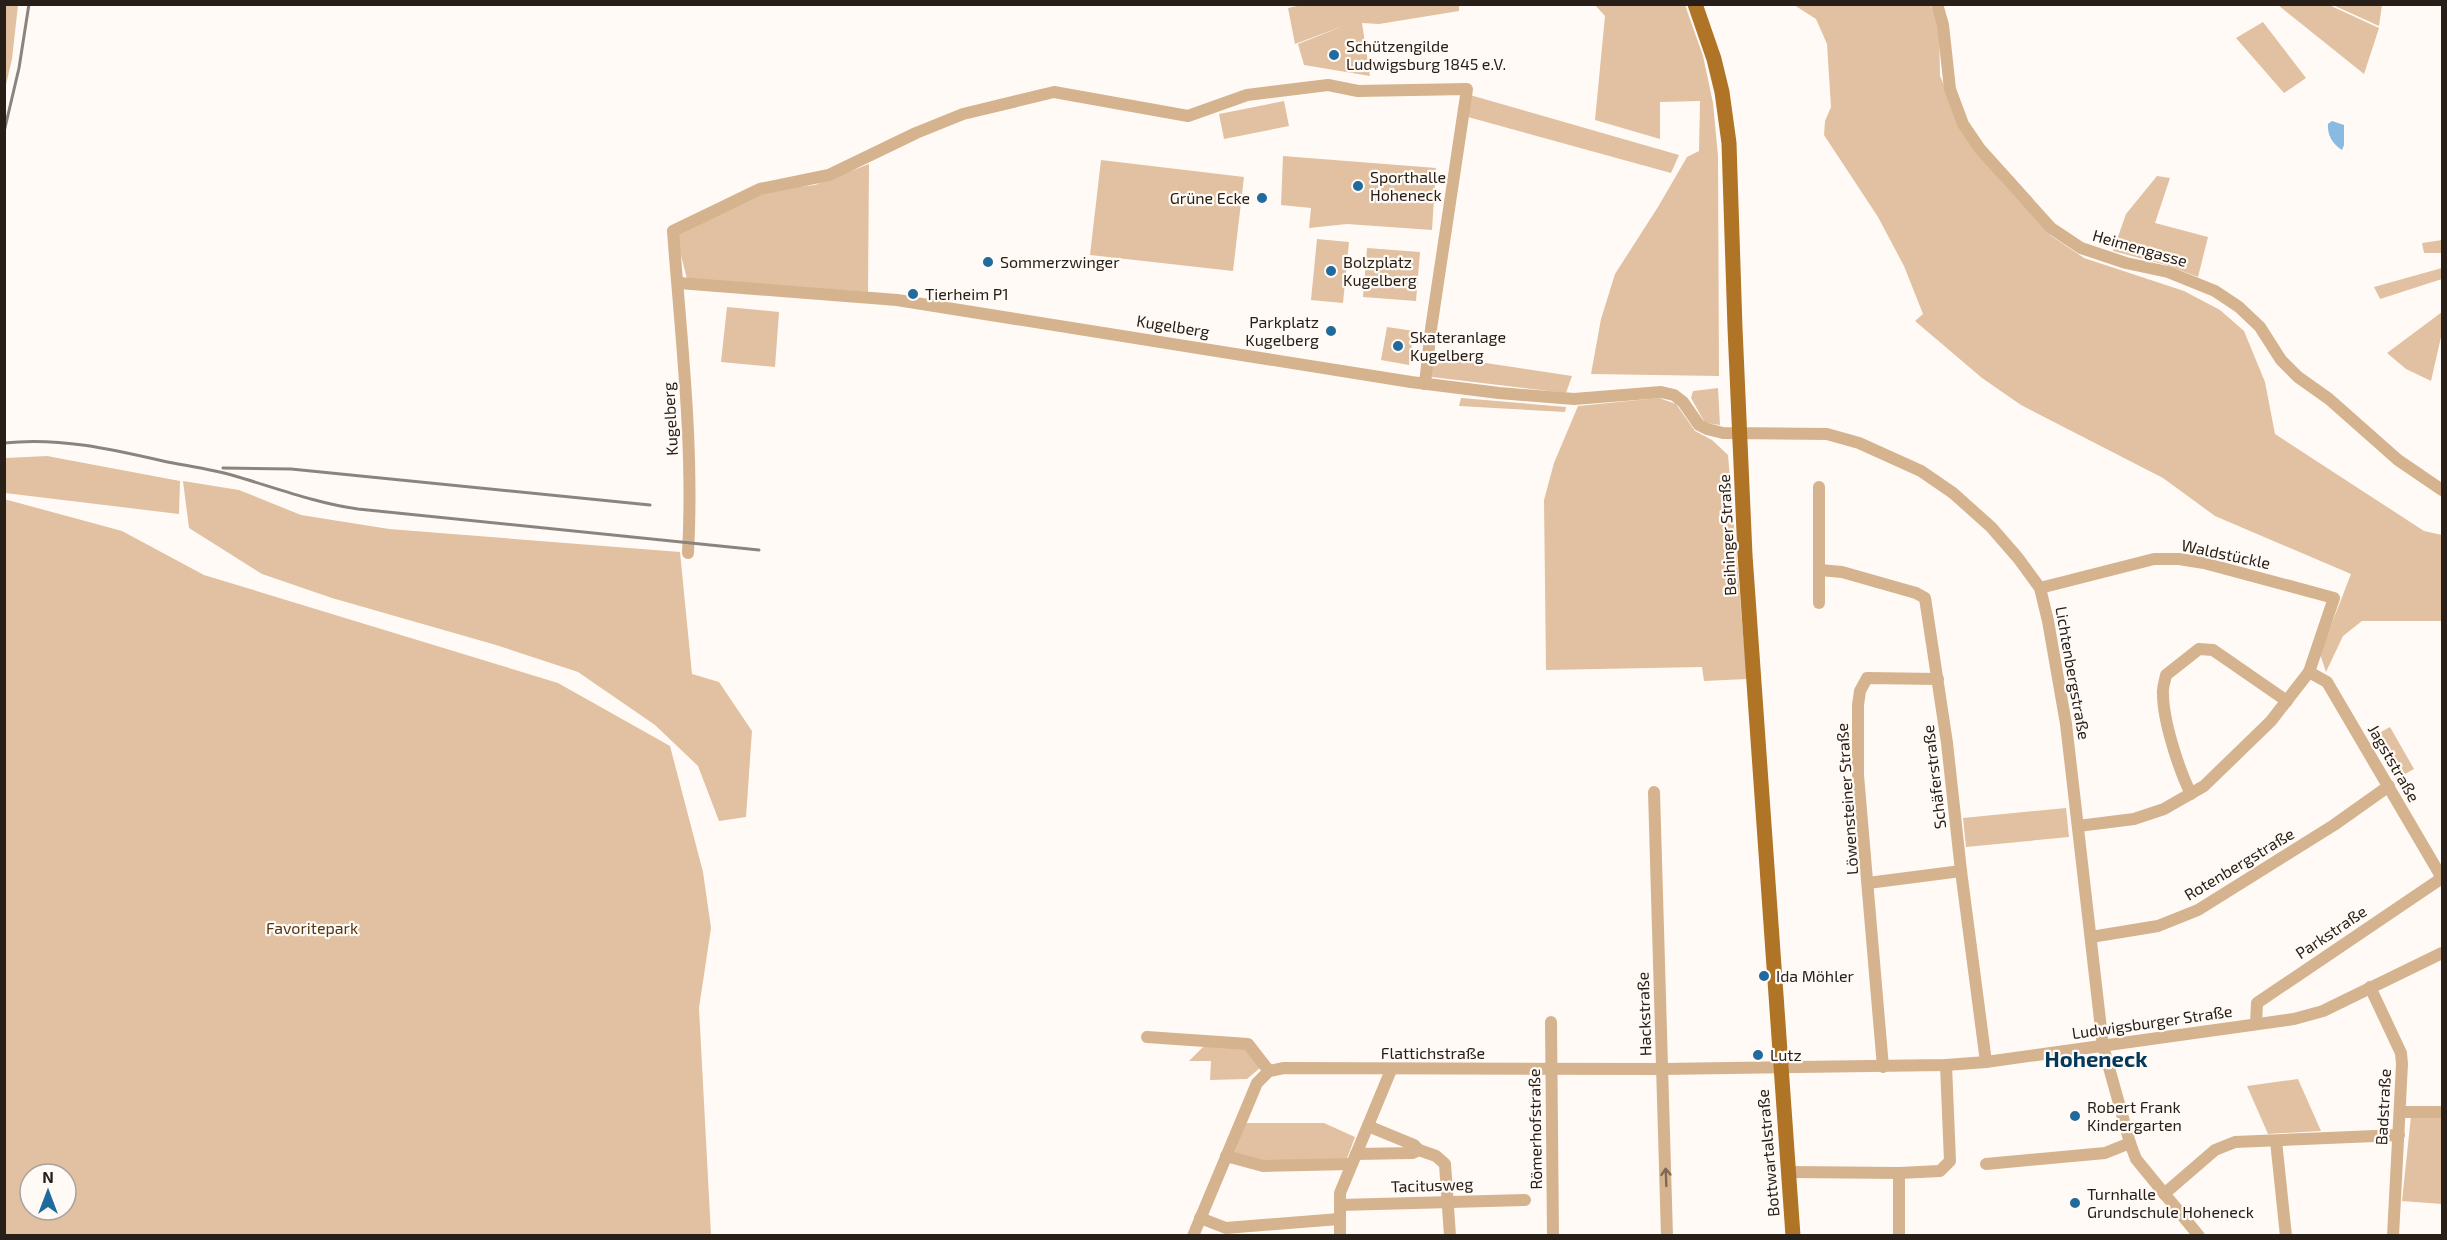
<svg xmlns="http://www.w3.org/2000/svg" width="2447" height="1240" font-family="'Exo 2',sans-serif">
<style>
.green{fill:#e1c1a1;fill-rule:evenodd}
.water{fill:#89bae2}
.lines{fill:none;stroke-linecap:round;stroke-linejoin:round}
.minor{stroke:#d5b38f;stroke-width:12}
.major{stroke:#b07427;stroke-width:15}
.rail{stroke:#8b847e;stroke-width:3}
.oneway{stroke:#7e6a54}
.poi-dot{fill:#206a9d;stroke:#fffaf5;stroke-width:2}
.labels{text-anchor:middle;stroke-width:4.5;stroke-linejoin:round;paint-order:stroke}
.poi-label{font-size:16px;fill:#282018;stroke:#fffaf5;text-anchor:start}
.street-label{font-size:16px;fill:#282018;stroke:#fffaf5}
.park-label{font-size:16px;fill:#533612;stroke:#fffaf5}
.district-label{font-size:22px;font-weight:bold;fill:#01385b;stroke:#fffaf5}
</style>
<rect width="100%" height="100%" fill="#fffaf5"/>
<g class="green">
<path d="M5 4 18 5 12 59 5 89Z"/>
<path d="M1302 5 1459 4V11L1379 24 1362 23 1370 76 1304 65 1298 44 1346 25 1295 44 1288 8Z"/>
<path d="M1595 5H1685L1703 56 1713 103 1718 156 1719 376 1591 374 1601 319 1615 274 1658 207 1687 157 1699 151 1700 101 1660 102V139L1595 120 1605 16Z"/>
<path d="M1794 5H1930L1939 21 1940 76 1967 136 2000 180 2050 235 2084 258 2184 291 2220 310 2244 331 2265 382 2275 434 2424 531 2442 535V621H2362L2343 636 2326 672 2320 654 2351 574 2215 516 2163 478 2021 405 1982 378 1915 321 1923 314 1904 266 1878 217 1824 135 1825 121 1831 107 1827 44 1816 19Z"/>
<path d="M2278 5H2329L2379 28 2364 74Z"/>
<path d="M2333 5H2382L2379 26Z"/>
<path d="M2263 22 2306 78 2284 93 2236 38Z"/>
<path d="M1470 95 1679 155 1671 173 1468 117Z"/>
<path d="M1284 101 1289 126 1224 139 1219 114Z"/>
<path d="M1283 156 1436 168 1432 230 1347 224 1309 228 1311 208 1281 205Z"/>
<path d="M1101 160 1244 177 1233 271 1090 255Z"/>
<path d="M869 164 868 292 687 279 676 236 745 201 774 190 815 185Z"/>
<path d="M2157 176 2170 178 2155 223 2208 237 2198 277 2166 265 2113 251 2126 214Z"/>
<path d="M1317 239 1349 242 1343 303 1311 300Z"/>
<path d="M2442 240V253H2424L2422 243Z"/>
<path d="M1367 248 1420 252 1416 301 1363 297Z"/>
<path d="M2442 268V279L2380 299 2374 287Z"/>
<path d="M727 307 779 312 775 367 721 362Z"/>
<path d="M2442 312V337H2441L2431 381 2406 369 2387 353Z"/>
<path d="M1387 327 1414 331 1409 365 1381 360Z"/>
<path d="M1432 355 1572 376 1566 393 1432 377Z"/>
<path d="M1718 388 1720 425 1705 423 1691 398 1693 391Z"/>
<path d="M1461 398 1566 407 1565 412 1459 406Z"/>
<path d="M1659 398 1676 404 1695 431 1712 440 1728 455 1747 679 1704 681 1702 667 1546 670 1544 500 1554 463 1578 406Z"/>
<path d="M47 456 180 481 179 514 5 493V458Z"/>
<path d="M183 481 239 490 301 515 389 529 680 552 692 674 719 682 752 731 746 817 719 821 698 766 655 725 578 672 496 645 332 598 262 574 189 528Z"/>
<path d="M4 499 122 531 204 575 558 683 670 746 703 872 711 928 699 1008 711 1235H5ZM30 1174H66V1210H30Z"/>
<path d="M2390 727 2414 769 2396 779 2372 737Z"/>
<path d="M2066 808 2069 837 1966 847 1963 818Z"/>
<path d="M1206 1044 1248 1049 1261 1067 1247 1079 1210 1080 1211 1061H1189Z"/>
<path d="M2298 1079 2321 1131 2268 1134 2247 1086Z"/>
<path d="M2411 1116 2442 1118V1204L2402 1201Z"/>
<path d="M1246 1123H1324L1355 1137 1346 1161 1262 1164 1234 1154Z"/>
</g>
<path class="water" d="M2332 121 2344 125V145L2342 150C2332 144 2327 134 2328 124Z"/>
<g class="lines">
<g class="minor">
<path d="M1937 4 1943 25 1950 89 1963 124 1980 149 2051 228 2081 248 2126 263 2168 272 2215 291 2239 307 2260 327 2281 360 2298 377 2329 399 2398 460 2442 490"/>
<path d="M679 283 897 300 1411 382 1499 393 1574 399 1661 392 1674 395 1683 402 1699 425 1707 429 1723 433 1827 434 1859 443 1921 471 1953 493 1991 527 2018 558 2040 588 2048 621 2066 724 2103 1046 2130 1143 2136 1159 2199 1236"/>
<path d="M1819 487V603"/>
<path d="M688 553C694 446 681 338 673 231L760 189 829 175 916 133 963 114 1054 92 1188 116 1247 95 1328 85 1358 91 1467 89 1431 329 1425 384"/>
<path d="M1820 570 1842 572 1916 593 1925 598 1947 743 1961 871 1986 1062"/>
<path d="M2040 588 2154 559H2179L2204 563 2334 598 2309 672 2271 721 2204 786 2164 809 2134 819 2078 826"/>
<path d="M2309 672 2327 682 2442 878"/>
<path d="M1654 792 1667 1236"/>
<path d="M2191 794C2179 770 2163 721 2163 694 2162 688 2165 681 2166 675L2199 649 2213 650 2287 701"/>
<path d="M1868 883 1961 871"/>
<path d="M2091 937 2158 926 2198 910 2334 825 2389 786"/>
<path d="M2370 987 2401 1053 2402 1064 2393 1236"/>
<path d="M1551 1022 1553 1236"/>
<path d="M2256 1024 2257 1003 2442 878"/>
<path d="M1147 1037 1248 1044 1269 1071"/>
<path d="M1883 1067 1858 775V705L1860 691 1867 678 1938 679"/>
<path d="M2400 1112H2442"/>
<path d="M1368 1126 1414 1145 1419 1150"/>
<path d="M2276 1141 2286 1236"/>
<path d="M1356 1154 1413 1153 1419 1150 1436 1156 1445 1164 1450 1236"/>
<path d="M1226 1156 1263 1166 1351 1164"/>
<path d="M1986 1164 2105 1153 2130 1143"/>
<path d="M1789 1172 1899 1173 1940 1171 1950 1161 1946 1065"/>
<path d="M1899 1173V1236"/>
<path d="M2164 1194 2215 1150 2235 1142 2399 1135"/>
<path d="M1340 1205 1525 1200"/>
<path d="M1200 1218 1226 1228 1339 1219"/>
<path d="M1193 1236 1257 1083 1269 1071 1284 1068 1662 1069 1946 1065 1986 1062 2294 1019 2323 1011 2442 953"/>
<path d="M1340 1236V1193L1391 1070"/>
</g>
<path class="major" d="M1695 4 1714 59 1722 92 1729 143 1735 328 1745 555 1793 1236"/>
<g class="rail">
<path d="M4 132 19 68 29 4"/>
<path d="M4 443C59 437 111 449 163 461 187 466 211 469 235 476 276 488 316 503 358 509L759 550"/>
<path d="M223 468 291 469 650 505"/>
</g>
</g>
<defs><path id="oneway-shaft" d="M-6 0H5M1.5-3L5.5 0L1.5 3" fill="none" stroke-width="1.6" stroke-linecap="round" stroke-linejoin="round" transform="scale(1.5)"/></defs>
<use class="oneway" href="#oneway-shaft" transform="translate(1666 1177) rotate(-92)"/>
<g class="poi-dot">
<circle cx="1334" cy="55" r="6"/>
<circle cx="1358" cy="186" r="6"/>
<circle cx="1262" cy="198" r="6"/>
<circle cx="988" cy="262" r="6"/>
<circle cx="1331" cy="271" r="6"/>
<circle cx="913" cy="294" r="6"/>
<circle cx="1331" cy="331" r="6"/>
<circle cx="1398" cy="346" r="6"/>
<circle cx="1764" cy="976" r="6"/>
<circle cx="1758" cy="1055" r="6"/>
<circle cx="2075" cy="1116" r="6"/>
<circle cx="2075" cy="1203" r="6"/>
</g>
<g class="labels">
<g class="poi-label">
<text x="1346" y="52">Schützengilde<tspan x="1346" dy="18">Ludwigsburg 1845 e.V.</tspan></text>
<text x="1370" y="183">Sporthalle<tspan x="1370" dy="18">Hoheneck</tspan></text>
<text x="1250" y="204" text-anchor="end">Grüne Ecke</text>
<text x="1000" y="268">Sommerzwinger</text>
<text x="1343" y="268">Bolzplatz<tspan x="1343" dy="18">Kugelberg</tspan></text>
<text x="925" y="300">Tierheim P1</text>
<text x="1319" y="328" text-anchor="end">Parkplatz<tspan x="1319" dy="18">Kugelberg</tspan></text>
<text x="1410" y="343">Skateranlage<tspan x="1410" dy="18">Kugelberg</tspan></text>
<text x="1776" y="982">Ida Möhler</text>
<text x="1770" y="1061">Lutz</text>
<text x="2087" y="1113">Robert Frank<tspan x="2087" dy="18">Kindergarten</tspan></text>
<text x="2087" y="1200">Turnhalle<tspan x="2087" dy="18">Grundschule Hoheneck</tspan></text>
</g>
<g class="street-label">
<text transform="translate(2140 248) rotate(16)" y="6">Heimengasse</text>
<text transform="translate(1173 326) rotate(9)" y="6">Kugelberg</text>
<text transform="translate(670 419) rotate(-93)" y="6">Kugelberg</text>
<text transform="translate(1727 535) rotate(-93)" y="6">Beihinger Straße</text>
<text transform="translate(2226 554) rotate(12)" y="6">Waldstückle</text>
<text transform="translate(2073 673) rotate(80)" y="6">Lichtenbergstraße</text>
<text transform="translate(2394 763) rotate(60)" y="6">Jagststraße</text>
<text transform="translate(1934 777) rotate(-97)" y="6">Schäferstraße</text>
<text transform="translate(1847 799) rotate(-94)" y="6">Löwensteiner Straße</text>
<text transform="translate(2239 864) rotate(-31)" y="6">Rotenbergstraße</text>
<text transform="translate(2331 932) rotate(-34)" y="6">Parkstraße</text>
<text transform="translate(1644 1014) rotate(-92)" y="6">Hackstraße</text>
<text transform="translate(2152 1022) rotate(-8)" y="6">Ludwigsburger Straße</text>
<text x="1433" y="1059">Flattichstraße</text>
<text transform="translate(2383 1107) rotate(-87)" y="6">Badstraße</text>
<text transform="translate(1535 1129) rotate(-91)" y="6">Römerhofstraße</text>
<text transform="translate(1768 1153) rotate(-95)" y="6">Bottwartalstraße</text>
<text transform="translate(1432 1185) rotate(-2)" y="6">Tacitusweg</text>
</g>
<g class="park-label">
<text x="312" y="934">Favoritepark</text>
</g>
<g class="district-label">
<text x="2096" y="1067">Hoheneck</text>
</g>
</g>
<rect width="2447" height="1240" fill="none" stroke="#282018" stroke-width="12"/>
<g transform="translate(48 1192)"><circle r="28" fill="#fffaf5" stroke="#a9a39d" stroke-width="1.5"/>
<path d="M0-4.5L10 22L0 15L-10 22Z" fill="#206a9d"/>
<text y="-9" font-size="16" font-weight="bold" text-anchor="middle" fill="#282018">N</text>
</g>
</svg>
